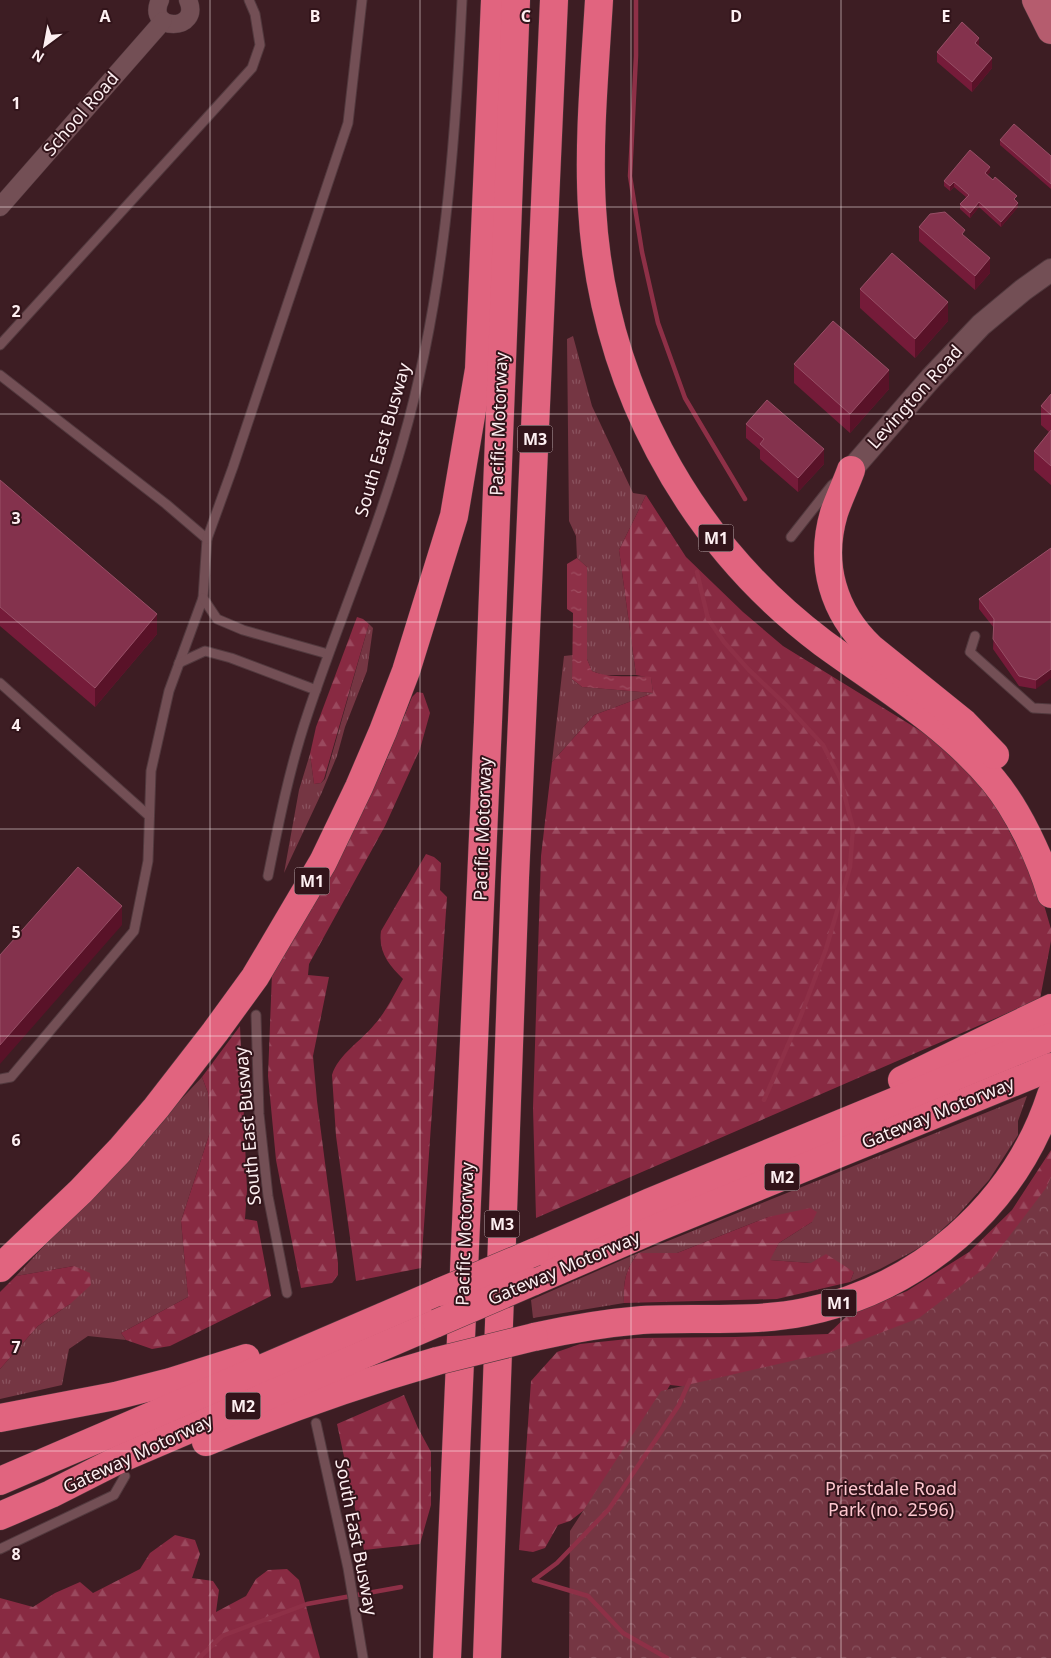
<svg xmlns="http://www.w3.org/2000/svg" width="1051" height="1658" font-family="'Noto Sans',sans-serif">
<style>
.grass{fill:url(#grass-tufts)}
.forest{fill:url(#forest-firs)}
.park{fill:url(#park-crowns)}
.water{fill:url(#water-ripples)}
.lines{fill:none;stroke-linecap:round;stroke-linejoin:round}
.stream{stroke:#8e3047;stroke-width:4.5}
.service-casing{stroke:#52393e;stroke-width:11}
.minor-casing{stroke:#52393e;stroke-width:19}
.tertiary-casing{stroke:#52393e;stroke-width:24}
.primary-casing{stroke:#52393e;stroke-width:29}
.motorway-casing{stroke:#52393e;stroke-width:29}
.service{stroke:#734f55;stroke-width:9}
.minor{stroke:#734f55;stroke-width:18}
.tertiary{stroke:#734f55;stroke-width:22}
.primary{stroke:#b55c6e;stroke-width:28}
.motorway{stroke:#e1647f;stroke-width:28}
.motorway-bridge-casing{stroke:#52393e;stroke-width:29;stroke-linecap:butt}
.motorway-bridge{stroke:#e1647f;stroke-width:28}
.wall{fill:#751b39}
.shaded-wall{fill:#591228}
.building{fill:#84324d;stroke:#974f66}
.grid{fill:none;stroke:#fdeff1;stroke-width:1;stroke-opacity:0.55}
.labels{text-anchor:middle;stroke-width:4;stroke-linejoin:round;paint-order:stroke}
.shield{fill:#32141a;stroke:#c0adb0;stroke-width:1}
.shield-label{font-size:16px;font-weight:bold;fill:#fdeff1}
.street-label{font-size:18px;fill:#fdeff1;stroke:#32141a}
.park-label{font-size:18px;fill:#fec7cf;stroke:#32141a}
.grid-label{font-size:16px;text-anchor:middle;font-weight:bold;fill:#fdeff1;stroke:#32141a;stroke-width:4;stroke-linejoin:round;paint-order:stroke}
</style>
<defs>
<pattern id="grass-tufts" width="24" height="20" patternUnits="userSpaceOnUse" patternTransform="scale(1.25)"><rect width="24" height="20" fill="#753643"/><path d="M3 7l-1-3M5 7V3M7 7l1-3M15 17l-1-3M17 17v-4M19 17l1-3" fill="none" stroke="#8a535f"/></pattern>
<pattern id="forest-firs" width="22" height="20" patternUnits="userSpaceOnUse" patternTransform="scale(1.25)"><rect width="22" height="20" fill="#882a42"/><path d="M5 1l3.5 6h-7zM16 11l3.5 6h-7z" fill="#9a495e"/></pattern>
<pattern id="park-crowns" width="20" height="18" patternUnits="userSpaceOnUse" patternTransform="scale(1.25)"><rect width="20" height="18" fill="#753643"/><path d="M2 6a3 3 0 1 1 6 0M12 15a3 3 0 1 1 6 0" fill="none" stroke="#8a535f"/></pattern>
<pattern id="water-ripples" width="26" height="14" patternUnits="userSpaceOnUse" patternTransform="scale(1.25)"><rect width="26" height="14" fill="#8e3047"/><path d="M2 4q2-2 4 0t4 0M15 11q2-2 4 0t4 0" fill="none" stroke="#9f4e62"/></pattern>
</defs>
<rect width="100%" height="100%" fill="#3d1d23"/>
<g class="grass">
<path d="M573 336 592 406 633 493 646 495 619 550 636 675H603L592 671 587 659V567L577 558 576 536 569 521 567 339Z"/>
<path d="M369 624 373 628 367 671 345 727 337 756 322 792 284 873 299 790 310 754 314 784 321 783 325 779Z"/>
<path d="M573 655 572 679 582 687 653 693 594 715 552 762 564 656Z"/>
<path d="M202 1077 208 1093 210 1132 181 1221 188 1297 121 1333 126 1340 88 1336 69 1349 62 1385 0 1399V1369L38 1326 70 1304 74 1266 16 1276Z"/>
<path d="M1027 1096 1018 1121V1135L989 1180 956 1217 927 1243 910 1253 880 1269 850 1282 854 1272 811 1263 769 1260 779 1243 812 1222 768 1217 677 1253H638C625 1270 623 1282 624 1303L533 1318 531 1300 638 1253Z"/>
</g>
<g class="forest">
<path d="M646 495 686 557 743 612 783 646 937 741 973 772 996 805 1040 891 1051 929V941L1040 999 536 1218 533 1108 541 856 552 762 594 715 653 693 651 678 636 675 619 550Z"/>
<path d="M357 617 363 619 369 624 324 779 321 783 314 784 310 754 316 727Z"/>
<path d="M417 692 423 693 430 713 420 749 385 826 309 964 308 975 329 977 313 1056 317 1101 338 1263V1275L332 1283 301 1288 276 1160 268 1076 272 973 332 869 383 768 412 697Z"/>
<path d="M426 854 434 857 441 863 440 890 447 897 421 1268 356 1281 336 1136 332 1075C338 1055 361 1041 374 1025 386 1012 394 994 403 979 389 965 378 952 381 931Z"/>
<path d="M240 1026 247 1190 245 1219 257 1221 271 1296 170 1346 152 1349 126 1340 121 1333 188 1297 181 1221 210 1132 208 1093 202 1077Z"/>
<path d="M1051 1150V1232L1000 1292 760 1395 670 1385 645 1428 601 1497 570 1521 558 1525 545 1548 533 1552 519 1550 531 1381 557 1352 580 1344 637 1338 735 1337 828 1334 847 1316 907 1291 969 1252 1012 1210Z"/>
<path d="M810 1208 817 1212 812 1222 779 1243 770 1260 811 1263 826 1254 854 1272 850 1282 777 1299 624 1303C623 1282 625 1270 638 1253H677L768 1217Z"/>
<path d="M74 1266 90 1273 91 1285 70 1304 38 1326 0 1369V1292L16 1276Z"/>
<path d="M404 1395 418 1428 431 1452V1505L420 1544 364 1550 337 1424Z"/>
<path d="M175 1535 195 1540 200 1554 192 1578 213 1581 219 1590 216 1612 246 1596 256 1579 268 1570 287 1569 299 1580 320 1658H0V1598L33 1607 55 1593 80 1582 93 1593 140 1569 150 1553Z"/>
</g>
<path class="park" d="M1051 1177V1658H569L570 1531 661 1391 831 1352 919 1318 986 1267 1046 1188Z"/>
<path class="water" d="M577 558 587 567V659L592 671C610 679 632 675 651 677L653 693 582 687 572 679 573 613 567 609V564Z"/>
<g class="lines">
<g class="stream">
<path d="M636 0V56L630 176 642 252 658 323 685 398 745 499"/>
<path d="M697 572 708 619 724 642 748 669 786 705 823 745 840 778 853 828 850 867 826 949 801 1015 764 1100"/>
<path d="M534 1580 557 1563 609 1509 679 1405 690 1380"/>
<path d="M534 1580 588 1596 623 1633 667 1658"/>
<path d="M199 1658 222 1636 307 1604 401 1587"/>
</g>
<defs>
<g id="service">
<path d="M0 345 252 68 260 45 255 14 249 0"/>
<path d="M0 375 166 504 207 539 203 598 169 691 151 771 148 861 134 931 11 1077 0 1079"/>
<path d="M791 537 832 485 837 481"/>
<path d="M207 539 233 467 348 123 362 0"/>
<path d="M203 598 217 619 243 630 328 654"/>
<path d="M975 636 970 652 1033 708 1051 709"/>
<path d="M179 663 205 651 231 658 316 690"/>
<path d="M0 683 148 815"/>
<path d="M268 876C279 821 290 766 308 713 338 623 376 535 402 444 444 299 455 149 462 0"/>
<path d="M256 1015 259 1114 268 1196 287 1293"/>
<path d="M316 1423 348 1568 363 1658"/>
<path d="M0 1549 114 1495 125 1476"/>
</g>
<g id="minor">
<path d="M160 0C145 32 202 32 188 0"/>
<path d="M0 207 163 21"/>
</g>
<path id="tertiary" d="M851 470 931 378 981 325 1023 290 1051 270"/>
<path id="primary" d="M1036 0 1051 30"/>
<g id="motorway">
<path d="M599 0C595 68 588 141 592 208 602 380 685 539 823 643 882 686 946 724 993 780 1018 810 1040 857 1051 894"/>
<path d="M851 470C846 484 839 498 834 513 819 564 833 612 871 648L964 723 995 755"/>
<path d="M902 1080 1051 1008"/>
<path d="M535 1252 650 1202 1051 1037"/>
<path d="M0 1268 81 1191 120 1150 156 1108 215 1032 255 977 323 862 359 787 383 731 406 671 454 516 479 369 495 0"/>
<path d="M532 1282 659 1227 1051 1067"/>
<path d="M534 1337C570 1329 606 1323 642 1320 696 1317 751 1323 805 1312 918 1289 1015 1206 1051 1095"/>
<path d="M0 1418 115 1396 170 1382 246 1358"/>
<path d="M206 1442C283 1410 357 1384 437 1361"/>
<path d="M0 1481 440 1292"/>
<path d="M0 1516 51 1494 120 1459 437 1323"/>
<path d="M447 1658 488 722 516 0"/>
<path d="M487 1658 515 878 554 0"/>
</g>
</defs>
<use href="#service" class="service-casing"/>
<use href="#minor" class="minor-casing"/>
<use href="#tertiary" class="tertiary-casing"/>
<use href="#primary" class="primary-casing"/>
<use href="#motorway" class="motorway-casing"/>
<use href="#service" class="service"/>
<use href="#minor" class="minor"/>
<use href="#tertiary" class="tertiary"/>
<use href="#primary" class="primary"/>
<use href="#motorway" class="motorway"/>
<defs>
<g id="motorway-bridge">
<path d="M440 1292 535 1252"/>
<path d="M437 1323 532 1282"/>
<path d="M437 1361 534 1337"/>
</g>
</defs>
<use href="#motorway-bridge" class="motorway-bridge-casing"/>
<use href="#motorway-bridge" class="motorway-bridge"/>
</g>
<g class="wall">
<path d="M979 46 992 68 972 92 937 62V52Z"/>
<path d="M1000 140 1051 156V189L1000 145Z"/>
<path d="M990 172 987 175 1017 201 1018 207 1001 227 979 207 970 218 960 209V204L966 197 954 187 950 191 944 186V181Z"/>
<path d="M919 227 965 237 990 273 975 290 919 241Z"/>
<path d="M860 289 948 321 915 358 860 308Z"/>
<path d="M794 364 889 389 850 433 794 383Z"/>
<path d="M1051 394V485L1034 470V451L1049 432 1041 425V406Z"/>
<path d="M746 424 824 464 798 492 760 459V450L746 438Z"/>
<path d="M0 480 157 634 95 707 0 626Z"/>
<path d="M1051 548 1036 689 1019 686 993 649 994 628 979 609V599Z"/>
</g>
<g class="shaded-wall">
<path d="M979 38V48L975 43Z"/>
<path d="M992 58V68L972 92V82Z"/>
<path d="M990 167V172L985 178V173Z"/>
<path d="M954 182V187L950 191V186Z"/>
<path d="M979 202V207L970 218V213Z"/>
<path d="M1018 203V207L1001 227V222Z"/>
<path d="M990 258V273L975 290V276Z"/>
<path d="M948 302V321L915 358V339Z"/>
<path d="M889 370V389L850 433V414Z"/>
<path d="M824 449V464L798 492V478Z"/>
<path d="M157 614V634L95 707V688Z"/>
<path d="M1051 669V678L1036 689V680Z"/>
<path d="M122 906V925L0 1064V1045Z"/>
</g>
<g class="building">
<path d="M962 22 979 38 975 43 992 58 972 82 937 52Z"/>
<path d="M1014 124 1051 156V184L1000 140Z"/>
<path d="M970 150 990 167 985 173 993 180 995 177 1017 196 1014 199 1018 203 1001 222 979 202 970 213 960 204 969 195 954 182 950 186 944 181Z"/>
<path d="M945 212 965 230 962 234 990 258 975 276 919 227 930 214Z"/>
<path d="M892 253 948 302 915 339 860 289Z"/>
<path d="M833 321 889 370 850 414 794 364Z"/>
<path d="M1051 394V415L1041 406Z"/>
<path d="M767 400 824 449 798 478 760 444 764 439 746 424Z"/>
<path d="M1051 430V466L1034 451Z"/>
<path d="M0 480 157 614 95 688 0 607Z"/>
<path d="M1051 548V669L1036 680 1019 676 993 639 994 619 979 599Z"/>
<path d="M78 867 122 906 0 1045V955Z"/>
</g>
<path class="grid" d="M210 0V1658M420 0V1658M631 0V1658M841 0V1658M0 207H1051M0 414H1051M0 622H1051M0 829H1051M0 1036H1051M0 1244H1051M0 1451H1051"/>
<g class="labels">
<g class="shield">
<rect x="517.5" y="425.5" width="35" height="27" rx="4"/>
<rect x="698.5" y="524.5" width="35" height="27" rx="4"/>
<rect x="294.5" y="867.5" width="35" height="27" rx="4"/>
<rect x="764.5" y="1163.5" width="35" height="27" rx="4"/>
<rect x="484.5" y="1210.5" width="35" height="27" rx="4"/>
<rect x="821.5" y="1289.5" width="35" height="27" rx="4"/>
<rect x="225.5" y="1392.5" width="35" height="27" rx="4"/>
</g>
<g class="shield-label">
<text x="535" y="445">M3</text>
<text x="716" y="544">M1</text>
<text x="312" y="887">M1</text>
<text x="782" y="1183">M2</text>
<text x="502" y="1230">M3</text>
<text x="839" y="1309">M1</text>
<text x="243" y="1412">M2</text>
</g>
<g class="street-label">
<text transform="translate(81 114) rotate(-49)" y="6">School Road</text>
<text transform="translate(915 397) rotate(-48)" y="6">Levington Road</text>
<text transform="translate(499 424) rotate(-88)" y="6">Pacific Motorway</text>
<text transform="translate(383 440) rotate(-74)" y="6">South East Busway</text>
<text transform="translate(483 829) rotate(-88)" y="6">Pacific Motorway</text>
<text transform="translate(938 1113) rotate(-22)" y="6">Gateway Motorway</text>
<text transform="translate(248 1126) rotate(-95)" y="6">South East Busway</text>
<text transform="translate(465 1234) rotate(-88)" y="6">Pacific Motorway</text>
<text transform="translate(564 1268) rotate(-23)" y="6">Gateway Motorway</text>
<text transform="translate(138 1454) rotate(-25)" y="6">Gateway Motorway</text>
<text transform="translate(356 1537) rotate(79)" y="6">South East Busway</text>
</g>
<g class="park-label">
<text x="891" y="1495">Priestdale Road<tspan x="891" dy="21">Park (no. 2596)</tspan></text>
</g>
</g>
<g class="grid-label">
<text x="105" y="22">A</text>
<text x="315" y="22">B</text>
<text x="526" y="22">C</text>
<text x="736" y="22">D</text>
<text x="946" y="22">E</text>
<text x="16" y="109">1</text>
<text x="16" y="317">2</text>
<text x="16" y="524">3</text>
<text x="16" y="731">4</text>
<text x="16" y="938">5</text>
<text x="16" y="1146">6</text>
<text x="16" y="1353">7</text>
<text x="16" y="1560">8</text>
</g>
<g transform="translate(45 45) rotate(212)" stroke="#32141a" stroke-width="4" paint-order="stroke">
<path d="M0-4L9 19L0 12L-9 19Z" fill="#fdeff1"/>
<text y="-8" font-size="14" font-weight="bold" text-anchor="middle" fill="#fdeff1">N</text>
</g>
</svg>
